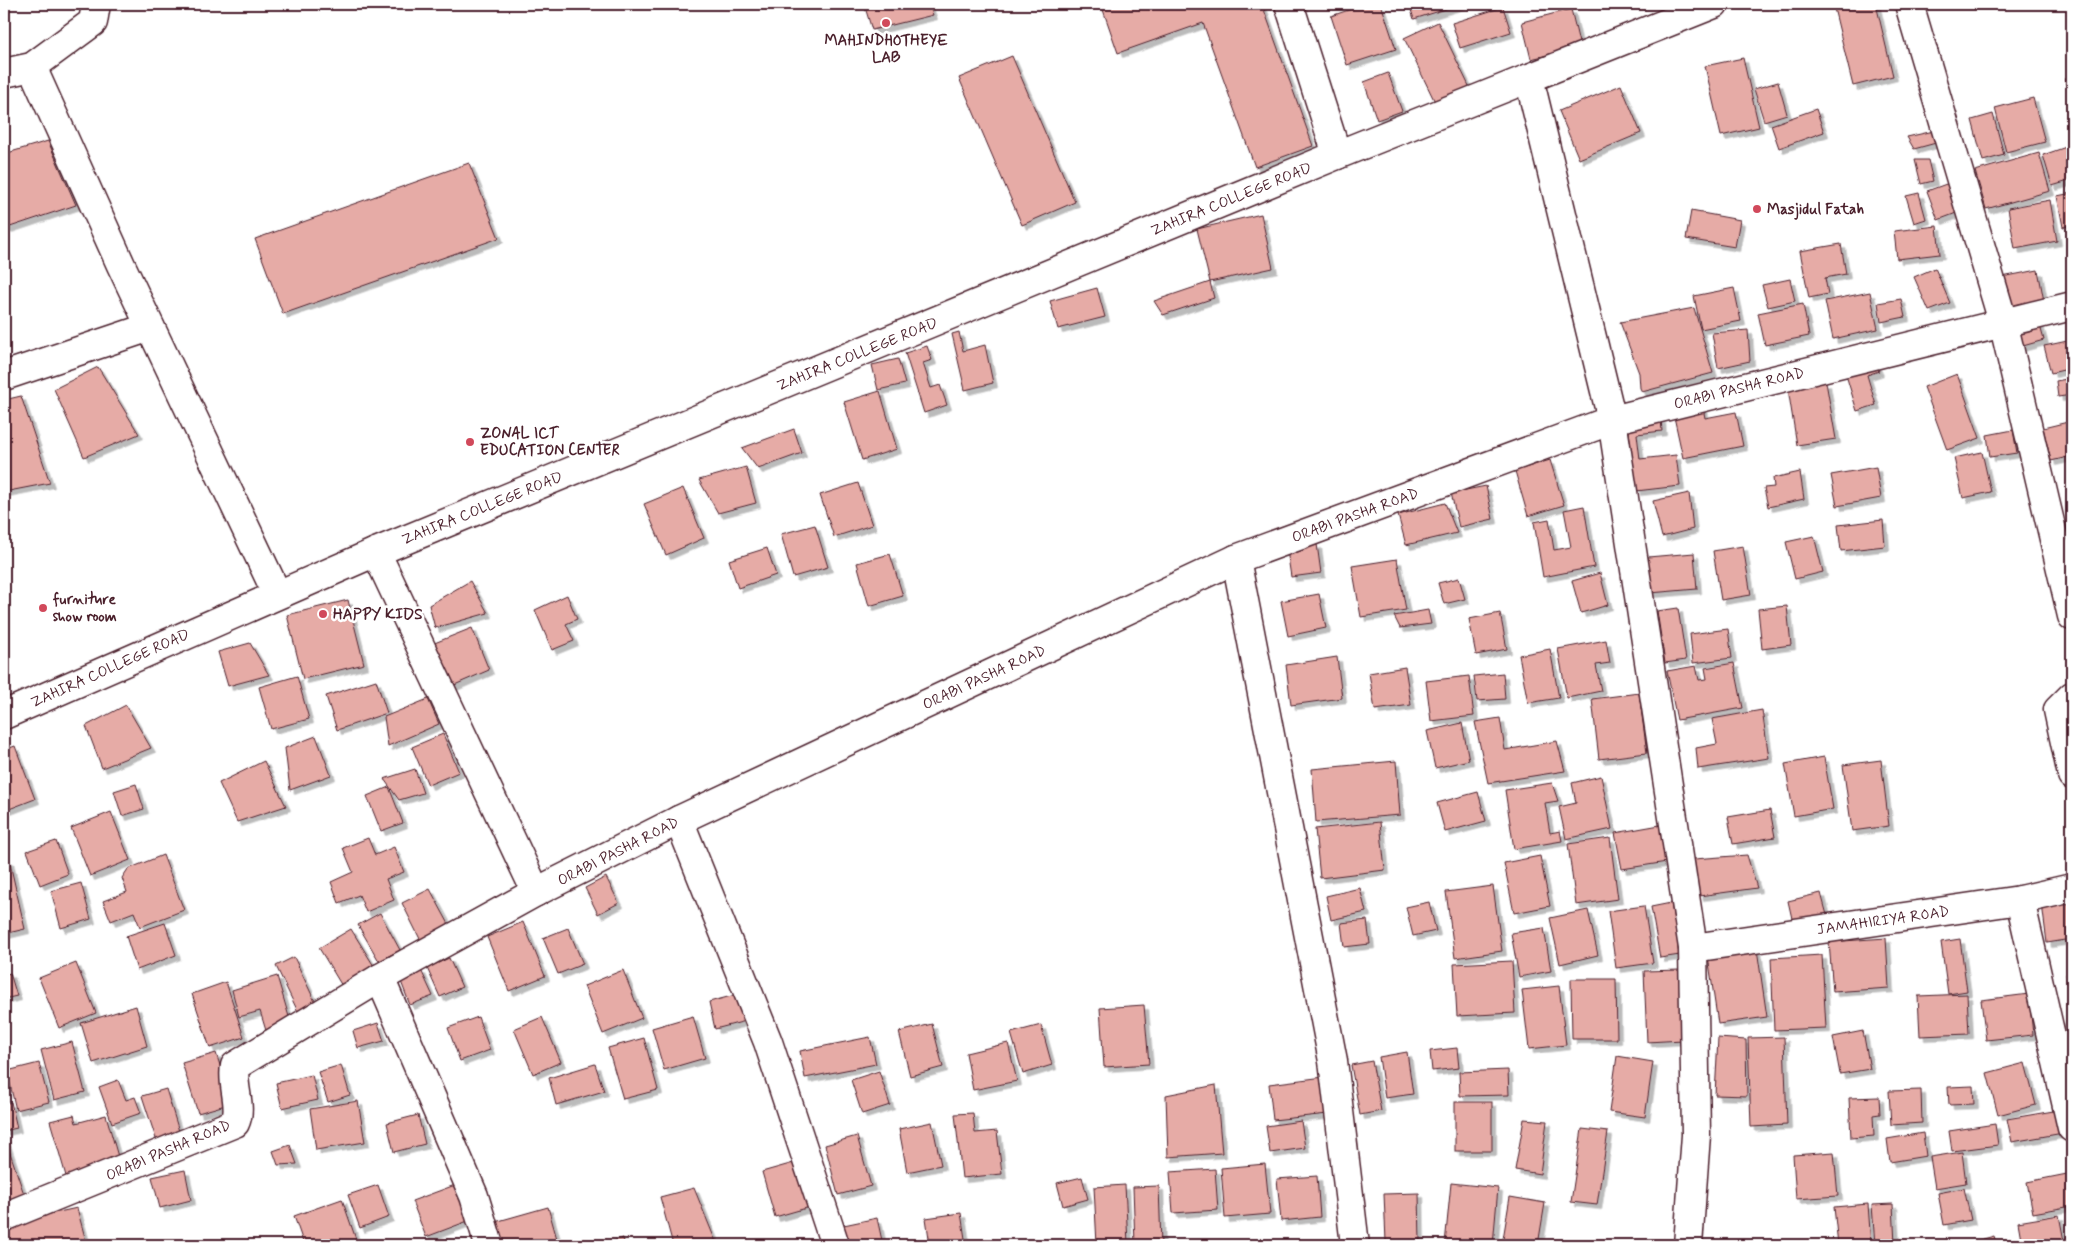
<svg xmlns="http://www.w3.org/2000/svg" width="2076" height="1249" font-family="Mynerve,sans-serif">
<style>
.building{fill:#e6aba6;stroke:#4a1f2b;filter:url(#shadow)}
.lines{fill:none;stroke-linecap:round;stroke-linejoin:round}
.minor-casing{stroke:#4a1f2b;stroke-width:31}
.minor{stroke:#fff;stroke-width:28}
.poi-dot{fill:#d1495b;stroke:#fff;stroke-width:2}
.labels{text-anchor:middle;stroke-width:5;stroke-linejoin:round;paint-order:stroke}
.poi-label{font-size:15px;font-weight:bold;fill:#4a1f2b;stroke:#fff;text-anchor:start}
.street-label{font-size:15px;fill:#4a1f2b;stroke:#fff}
</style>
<defs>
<filter id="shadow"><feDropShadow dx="4.5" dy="4.5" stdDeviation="0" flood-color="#0004"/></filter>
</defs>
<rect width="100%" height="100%" fill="#fff"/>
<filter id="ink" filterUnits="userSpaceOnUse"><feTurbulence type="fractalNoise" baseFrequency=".02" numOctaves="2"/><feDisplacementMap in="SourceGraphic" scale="10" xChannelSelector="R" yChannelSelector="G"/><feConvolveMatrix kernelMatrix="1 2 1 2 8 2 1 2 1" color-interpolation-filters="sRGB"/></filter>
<g filter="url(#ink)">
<g class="building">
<path d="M864 4H929L933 15 872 30Z"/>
<path d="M1101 4H1262L1313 146 1255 167 1203 23 1118 53Z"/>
<path d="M1366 4H1381L1396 49 1347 65 1331 16Z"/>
<path d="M1409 4H1462L1414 19Z"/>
<path d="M1833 4H1876L1893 76 1853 86Z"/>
<path d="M1503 7 1511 32 1460 48 1452 23Z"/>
<path d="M1571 9 1580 47 1531 59 1522 22Z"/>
<path d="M1438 22 1470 88 1436 104 1404 38Z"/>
<path d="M1012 56 1075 202 1022 225 959 78Z"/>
<path d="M1743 58 1759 127 1721 136 1705 66Z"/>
<path d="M1388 73 1402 111 1377 120 1364 82Z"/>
<path d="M2072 77V105L2065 79Z"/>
<path d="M1778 82 1787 114 1764 121 1754 89Z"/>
<path d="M1621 85 1641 133 1579 159 1559 111Z"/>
<path d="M2033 98 2045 142 2006 152 1995 108Z"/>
<path d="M1816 109 1824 132 1779 148 1771 125Z"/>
<path d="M1993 114 2004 155 1983 161 1972 120Z"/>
<path d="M1934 131 1936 143 1914 149 1907 137Z"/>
<path d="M48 141 76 205 4 229V154Z"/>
<path d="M2072 145V180L2052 186 2043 155Z"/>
<path d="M2039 153 2050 191 1986 209 1975 171Z"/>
<path d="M1915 160H1928L1933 181 1921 184Z"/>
<path d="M469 163 499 238 283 314 255 239Z"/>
<path d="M1949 183 1959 212 1938 220 1927 191Z"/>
<path d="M1919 193 1926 219 1914 223 1906 196Z"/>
<path d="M2072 193V225L2063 227 2057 196Z"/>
<path d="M2050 200 2057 241 2015 249 2008 208Z"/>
<path d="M1691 211 1740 220 1735 247 1686 239Z"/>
<path d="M1261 214 1273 268 1210 282 1197 229Z"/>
<path d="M1937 226 1940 254 1897 259 1894 231Z"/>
<path d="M1841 244 1846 274 1825 278 1828 294 1809 298 1800 251Z"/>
<path d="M1935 268 1950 303 1929 311 1914 277Z"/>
<path d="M2038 270 2044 301 2009 308 2002 277Z"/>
<path d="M1790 279 1795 301 1768 307 1762 285Z"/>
<path d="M1210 282 1214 298 1163 315 1154 301Z"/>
<path d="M1097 288 1105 317 1058 329 1050 301Z"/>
<path d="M1734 288 1741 321 1701 329 1694 296Z"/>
<path d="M1870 292 1878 329 1833 339 1825 301Z"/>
<path d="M1901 299 1905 317 1881 322 1878 303Z"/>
<path d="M1803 304 1809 336 1765 345 1758 313Z"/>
<path d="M1694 308 1713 373 1642 392 1640 388 1639 373 1620 322Z"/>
<path d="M2039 322 2044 340 2016 348 2011 331Z"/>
<path d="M1748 330 1750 361 1718 368 1712 333Z"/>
<path d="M959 332 963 351 985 345 993 383 965 390 952 334Z"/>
<path d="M2072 340V368L2051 373 2044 346Z"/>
<path d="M927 346 932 360 923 363 931 388 940 385 947 405 924 413 905 353Z"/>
<path d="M898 359 905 384 878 390 872 365Z"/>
<path d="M1876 365 1879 371 1867 375 1876 405 1857 411 1846 375Z"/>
<path d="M98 367 139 434 84 457 54 389Z"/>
<path d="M1957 374 1980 438 1947 450 1924 387Z"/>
<path d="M2072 378V395L2058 397 2056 381Z"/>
<path d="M1826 382 1836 439 1797 445 1788 389Z"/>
<path d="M880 391 897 449 862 460 844 402Z"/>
<path d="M21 396 50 483 4 492V400Z"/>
<path d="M1703 407 1705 418 1736 412 1743 446 1683 458 1673 412Z"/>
<path d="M1661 419 1662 431 1637 434 1640 459 1676 455 1680 486 1636 491 1628 423Z"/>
<path d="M2072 421V456L2051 461 2043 428Z"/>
<path d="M794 429 802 453 758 469 742 448Z"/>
<path d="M2013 430 2017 453 1990 457 1987 435Z"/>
<path d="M1982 452 1991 492 1963 498 1954 458Z"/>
<path d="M1550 460 1564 505 1528 516 1515 471Z"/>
<path d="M746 467 756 503 718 513 699 480Z"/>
<path d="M1876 467 1881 498 1837 506 1831 475Z"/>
<path d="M1800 472 1804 499 1768 507 1764 488 1774 487 1773 478Z"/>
<path d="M858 483 872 525 834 537 820 495Z"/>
<path d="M1486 486 1493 519 1459 527 1451 493Z"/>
<path d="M683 488 704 538 666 555 644 504Z"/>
<path d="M1689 493 1693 529 1662 537 1653 501Z"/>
<path d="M1445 503 1457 533 1406 545 1398 515Z"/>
<path d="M1584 506 1594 567 1543 577 1534 522 1549 519 1554 550 1571 547 1564 510Z"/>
<path d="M1883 520 1885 546 1841 551 1838 525Z"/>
<path d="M815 525 828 567 793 577 781 534Z"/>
<path d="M1814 536 1823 572 1795 579 1786 542Z"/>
<path d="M1317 544 1321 573 1291 577 1287 550Z"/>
<path d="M1743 546 1751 595 1721 600 1713 551Z"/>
<path d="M767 548 776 575 738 588 729 560Z"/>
<path d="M1694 553 1697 589 1650 593 1648 557Z"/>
<path d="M890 554 903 596 869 606 857 563Z"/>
<path d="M1397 559 1406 610 1361 617 1352 566Z"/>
<path d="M1600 573 1608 605 1581 613 1572 581Z"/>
<path d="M1459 578 1465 599 1444 604 1438 583Z"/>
<path d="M470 581 488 613 435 628 429 605Z"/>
<path d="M1319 594 1326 628 1288 636 1281 601Z"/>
<path d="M567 595 577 619 566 624 574 641 552 650 535 610Z"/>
<path d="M348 600 364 664 303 679 287 615Z"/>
<path d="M1787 606 1791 645 1762 649 1758 609Z"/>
<path d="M1678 608 1686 660 1665 663 1657 611Z"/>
<path d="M1428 610 1431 624 1400 628 1394 616Z"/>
<path d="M1500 613 1507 649 1476 655 1469 619Z"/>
<path d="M472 628 489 670 450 687 432 644Z"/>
<path d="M1728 629 1732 658 1693 663 1690 634Z"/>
<path d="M1606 640 1610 663 1596 665 1601 691 1567 698 1558 649Z"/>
<path d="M250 643 269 675 228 686 218 652Z"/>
<path d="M1550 649 1559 698 1528 703 1519 655Z"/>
<path d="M1337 657 1342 698 1291 705 1286 665Z"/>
<path d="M1734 663 1743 708 1677 720 1667 671 1696 666 1699 680 1707 679 1705 668Z"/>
<path d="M1405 667 1411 705 1375 710 1369 673Z"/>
<path d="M1503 673 1505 699 1477 701 1474 676Z"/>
<path d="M297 676 309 719 271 729 259 687Z"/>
<path d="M1469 676 1474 716 1431 721 1426 681Z"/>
<path d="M376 680 387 713 337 730 326 696Z"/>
<path d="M1639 693 1647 753 1599 759 1592 699Z"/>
<path d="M428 699 439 724 388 746 384 717Z"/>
<path d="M126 705 151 748 102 768 86 726Z"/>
<path d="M1762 710 1769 758 1698 769 1696 748 1717 744 1712 719Z"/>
<path d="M1500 718 1505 750 1557 741 1565 771 1488 783 1475 722Z"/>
<path d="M1462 723 1469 760 1435 768 1427 731Z"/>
<path d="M443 734 459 772 428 785 412 747Z"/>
<path d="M316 736 331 775 290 790 285 748Z"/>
<path d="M15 746 35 799 4 811V750Z"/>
<path d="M1824 757 1833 809 1794 816 1785 764Z"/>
<path d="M1881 760 1889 826 1852 831 1843 765Z"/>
<path d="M264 761 286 806 237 822 219 783Z"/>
<path d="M1396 761 1400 815 1316 822 1312 769Z"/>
<path d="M415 769 423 793 399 800 384 779Z"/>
<path d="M1601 776 1612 829 1566 839 1559 807 1576 803 1572 783Z"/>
<path d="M1552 783 1558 801 1545 803 1550 833 1560 831 1562 841 1514 849 1505 790Z"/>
<path d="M136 784 144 809 122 816 114 791Z"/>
<path d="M389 787 403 823 381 831 367 796Z"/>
<path d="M1478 792 1486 821 1445 832 1437 803Z"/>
<path d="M1770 810 1775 837 1733 844 1728 817Z"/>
<path d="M111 812 130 860 90 876 71 828Z"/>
<path d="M1380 822 1385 870 1320 878 1315 829Z"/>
<path d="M1660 825 1667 862 1622 869 1615 833Z"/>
<path d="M368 838 375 855 394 847 404 872 386 879 394 900 366 912 359 895 339 903 331 882 353 872 343 848Z"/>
<path d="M1610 838 1618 899 1576 905 1568 844Z"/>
<path d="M56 841 68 874 40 885 27 851Z"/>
<path d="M163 855 184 910 140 927 134 912 111 921 103 901 127 892 122 878 128 869Z"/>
<path d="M1747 855 1757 888 1699 896 1694 859Z"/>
<path d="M1540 856 1550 906 1514 913 1504 863Z"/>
<path d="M9 859 25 929 4 934V860Z"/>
<path d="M606 877 619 903 598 914 585 888Z"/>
<path d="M81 883 91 919 61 928 51 891Z"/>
<path d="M1493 886 1502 951 1455 958 1446 892Z"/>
<path d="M1360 888 1366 912 1331 920 1326 896Z"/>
<path d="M430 889 450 926 421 941 402 903Z"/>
<path d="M1821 893 1827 915 1793 923 1788 901Z"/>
<path d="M2072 900V939L2047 943 2042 904Z"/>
<path d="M1429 902 1436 931 1413 936 1406 907Z"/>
<path d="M1671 903 1680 955 1660 958 1651 907Z"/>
<path d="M1644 906 1653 963 1616 968 1608 911Z"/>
<path d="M1588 910 1598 955 1560 964 1550 918Z"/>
<path d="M380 913 400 950 379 961 358 925Z"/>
<path d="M1367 920 1370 944 1344 947 1341 923Z"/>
<path d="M523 922 545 976 509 991 487 937Z"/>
<path d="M165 923 176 955 137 970 126 936Z"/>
<path d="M568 928 583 964 558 974 543 938Z"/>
<path d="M1544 928 1551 971 1519 977 1511 933Z"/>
<path d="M351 929 377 971 345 991 319 948Z"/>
<path d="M1886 938 1889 988 1833 992 1829 942Z"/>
<path d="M1960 939 1967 991 1948 994 1941 942Z"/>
<path d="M1757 949 1767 1017 1718 1024 1708 956Z"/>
<path d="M1822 955 1826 1028 1774 1030 1771 958Z"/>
<path d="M294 957 319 1010 301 1018 276 966Z"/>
<path d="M449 958 462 987 440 997 427 968Z"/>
<path d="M1512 961 1515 1013 1457 1016 1454 964Z"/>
<path d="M76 963 96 1013 59 1028 39 978Z"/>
<path d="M421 970 433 996 410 1005 400 979Z"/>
<path d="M623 970 642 1018 603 1034 584 986Z"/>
<path d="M1680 970 1683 1040 1647 1042 1644 971Z"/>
<path d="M10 973 17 996 4 999V975Z"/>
<path d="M2072 973V1016L2066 974Z"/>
<path d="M277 976 292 1027 267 1034 260 1011 239 1017 232 990Z"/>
<path d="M1571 979H1616L1617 1039H1572Z"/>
<path d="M226 982 244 1037 210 1048 192 994Z"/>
<path d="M1559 986 1566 1045 1529 1049 1522 990Z"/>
<path d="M739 994 746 1021 715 1029 709 1002Z"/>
<path d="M1967 994 1969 1034 1920 1036 1918 996Z"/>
<path d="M2029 994 2033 1035 1986 1040 1981 1000Z"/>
<path d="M1144 1005 1149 1064 1104 1067 1100 1008Z"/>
<path d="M136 1006 147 1046 93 1063 81 1023Z"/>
<path d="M693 1016 705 1058 664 1070 652 1028Z"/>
<path d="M478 1017 490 1050 460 1061 448 1028Z"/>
<path d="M542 1017 561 1062 533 1074 514 1029Z"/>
<path d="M378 1023 384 1041 358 1048 353 1031Z"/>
<path d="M932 1024 943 1067 910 1076 899 1032Z"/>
<path d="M1041 1025 1052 1065 1023 1074 1011 1033Z"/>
<path d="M1863 1031 1870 1069 1840 1074 1833 1037Z"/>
<path d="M870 1037 876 1064 805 1078 800 1051Z"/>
<path d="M1784 1037 1787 1125 1751 1127 1748 1038Z"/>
<path d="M644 1038 658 1090 623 1099 608 1048Z"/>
<path d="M1718 1038 1746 1040 1747 1096 1715 1095Z"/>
<path d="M72 1042 85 1092 54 1100 41 1050Z"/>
<path d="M1008 1043 1017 1081 973 1090 966 1053Z"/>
<path d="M1457 1048 1459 1068 1432 1071 1430 1051Z"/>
<path d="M1407 1052 1413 1094 1385 1098 1379 1057Z"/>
<path d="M216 1053 232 1103 198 1113 182 1063Z"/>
<path d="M1617 1056 1653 1062 1645 1117 1609 1112Z"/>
<path d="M1372 1061 1381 1111 1360 1115 1351 1065Z"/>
<path d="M39 1063 49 1102 16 1110 7 1071Z"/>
<path d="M2025 1063 2036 1105 1998 1115 1987 1073Z"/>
<path d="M595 1064 604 1091 556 1105 549 1078Z"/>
<path d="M341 1065 350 1095 328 1102 318 1072Z"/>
<path d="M1508 1070 1509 1095 1460 1096 1459 1072Z"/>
<path d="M879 1071 890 1105 862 1114 851 1080Z"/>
<path d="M312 1075 318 1100 282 1108 276 1083Z"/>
<path d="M1324 1077 1328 1114 1273 1120 1269 1084Z"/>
<path d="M118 1080 126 1100 135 1097 141 1113 112 1123 99 1087Z"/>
<path d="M1216 1085 1222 1153 1168 1157 1166 1095Z"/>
<path d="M1973 1086 1974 1104 1949 1105 1948 1087Z"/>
<path d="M166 1089 182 1141 159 1148 142 1096Z"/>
<path d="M1921 1090 1922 1123 1891 1125 1889 1091Z"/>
<path d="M1879 1097 1880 1114 1873 1115 1874 1136 1851 1138 1849 1098Z"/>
<path d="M358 1101 365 1142 316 1150 310 1109Z"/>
<path d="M11 1102 17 1128 4 1131V1104Z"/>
<rect x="1455" y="1102" width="37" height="49"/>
<path d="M2065 1109 2069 1132 2012 1142 2007 1119Z"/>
<path d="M973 1113 975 1133 997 1131 1002 1174 962 1178 955 1114Z"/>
<path d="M74 1115 76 1123 106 1115 121 1167 68 1183 50 1121Z"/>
<path d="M418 1115 425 1144 394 1152 387 1123Z"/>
<path d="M1524 1119 1547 1121 1540 1174 1515 1170Z"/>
<path d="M1301 1121 1305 1148 1270 1153 1266 1126Z"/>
<path d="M932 1122 941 1165 907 1172 899 1129Z"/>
<path d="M1995 1124 1998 1145 1952 1151 1949 1131Z"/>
<path d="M1582 1129 1608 1132 1597 1205 1571 1202Z"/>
<path d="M1923 1133 1926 1156 1890 1162 1887 1139Z"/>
<path d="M4 1135 24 1194 4 1201Z"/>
<path d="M857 1136 871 1186 838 1195 825 1145Z"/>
<path d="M290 1145 297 1164 278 1165 273 1151Z"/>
<path d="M1834 1152 1838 1196 1796 1199 1793 1155Z"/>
<path d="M1962 1152 1966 1183 1935 1188 1930 1157Z"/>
<path d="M797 1162 810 1207 775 1217 762 1172Z"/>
<path d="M1265 1164 1270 1214 1225 1218 1221 1168Z"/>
<path d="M1215 1169 1218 1210 1173 1213 1170 1172Z"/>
<path d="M185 1170 191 1200 160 1208 152 1177Z"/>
<path d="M2072 1173V1206L2033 1213 2027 1182Z"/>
<path d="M1317 1176 1320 1217 1281 1221 1277 1179Z"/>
<path d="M1082 1177 1088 1199 1063 1206 1057 1183Z"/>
<path d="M1451 1183 1498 1188 1493 1245 1445 1244Z"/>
<path d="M378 1185 389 1217 360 1228 348 1195Z"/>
<path d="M455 1185 468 1221 426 1237 412 1201Z"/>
<path d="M1125 1185 1128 1243 1097 1245 1094 1187Z"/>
<path d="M1159 1186 1161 1245H1135L1133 1187Z"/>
<path d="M694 1188 716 1242 705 1245H673L660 1197Z"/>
<path d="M1964 1188 1971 1220 1944 1225 1938 1193Z"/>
<path d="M1419 1193 1420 1241 1386 1242 1384 1194Z"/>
<path d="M1510 1197 1545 1203 1538 1245H1502Z"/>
<path d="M342 1199 358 1245H304L294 1216Z"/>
<path d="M1868 1204 1871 1245H1838L1834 1207Z"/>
<path d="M1893 1204 1895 1245H1875L1872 1205Z"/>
<path d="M548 1207 557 1239 534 1245H501L495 1222Z"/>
<path d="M77 1208 87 1245H4V1224Z"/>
<path d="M961 1213 966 1245H930L926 1218Z"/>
<path d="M2059 1215 2064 1241 2038 1245H2022L2018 1222Z"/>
<path d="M877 1218 883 1245H843L839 1226Z"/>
<path d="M1994 1236 1997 1245H1962Z"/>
<path d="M623 1238 625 1245H599Z"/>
<path d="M822 1239 824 1245H801Z"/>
</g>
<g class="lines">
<defs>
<g id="minor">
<path d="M1289 4 1337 155"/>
<path d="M1909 4 2003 322 2072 616"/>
<path d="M32 67 121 265 277 594"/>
<path d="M4 73 32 67 93 22 96 4"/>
<path d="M1529 78 1612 420 1693 948 1696 1135 1688 1245"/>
<path d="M4 376 150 327"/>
<path d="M376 552 536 892"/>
<path d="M1236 559 1333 1061 1355 1245"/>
<path d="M2072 696 2058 710 2072 775"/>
<path d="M4 715 376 552 1337 155 1714 4"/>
<path d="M679 820 768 1042 835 1245"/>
<path d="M2020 900 2072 1128"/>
<path d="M1693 948 2020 900 2072 888"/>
<path d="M380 978 474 1196 489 1245"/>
<path d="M4 1217 235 1123C243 1107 231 1085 235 1066L380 978 536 892 679 820 1236 559 1612 420 2072 306"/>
</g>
</defs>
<use href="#minor" class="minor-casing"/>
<use href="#minor" class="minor"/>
</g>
</g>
<g class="poi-dot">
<circle cx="886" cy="23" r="5"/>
<circle cx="1757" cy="209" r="5"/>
<circle cx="470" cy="442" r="5"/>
<circle cx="43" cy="608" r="5"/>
<circle cx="323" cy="614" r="5"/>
</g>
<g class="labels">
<g class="poi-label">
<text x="886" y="45" text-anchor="middle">MAHINDHOTHEYE<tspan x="886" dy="17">LAB</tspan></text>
<text x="1767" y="214">Masjidul Fatah</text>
<text x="480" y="438">ZONAL ICT<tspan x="480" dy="17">EDUCATION CENTER</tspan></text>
<text x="53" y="604">furniture<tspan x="53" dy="17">show room</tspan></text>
<text x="333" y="619">HAPPY KIDS</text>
</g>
<g class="street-label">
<text transform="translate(1231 199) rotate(-22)" y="5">ZAHIRA COLLEGE ROAD</text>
<text transform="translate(857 354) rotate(-22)" y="5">ZAHIRA COLLEGE ROAD</text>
<text transform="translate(1739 388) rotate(-14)" y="5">ORABI PASHA ROAD</text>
<text transform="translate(482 508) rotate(-22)" y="5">ZAHIRA COLLEGE ROAD</text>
<text transform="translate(1355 515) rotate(-20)" y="5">ORABI PASHA ROAD</text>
<text transform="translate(110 668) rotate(-24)" y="5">ZAHIRA COLLEGE ROAD</text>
<text transform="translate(984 677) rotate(-25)" y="5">ORABI PASHA ROAD</text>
<text transform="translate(618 851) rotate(-27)" y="5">ORABI PASHA ROAD</text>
<text transform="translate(1883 920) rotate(-8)" y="5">JAMAHIRIYA ROAD</text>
<text transform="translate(168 1150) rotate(-23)" y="5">ORABI PASHA ROAD</text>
</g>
</g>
<rect width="2076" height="1249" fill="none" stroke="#fff" stroke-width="20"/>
<rect x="10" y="10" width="2056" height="1229" fill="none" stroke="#4a1f2b" stroke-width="2" filter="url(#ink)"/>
</svg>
